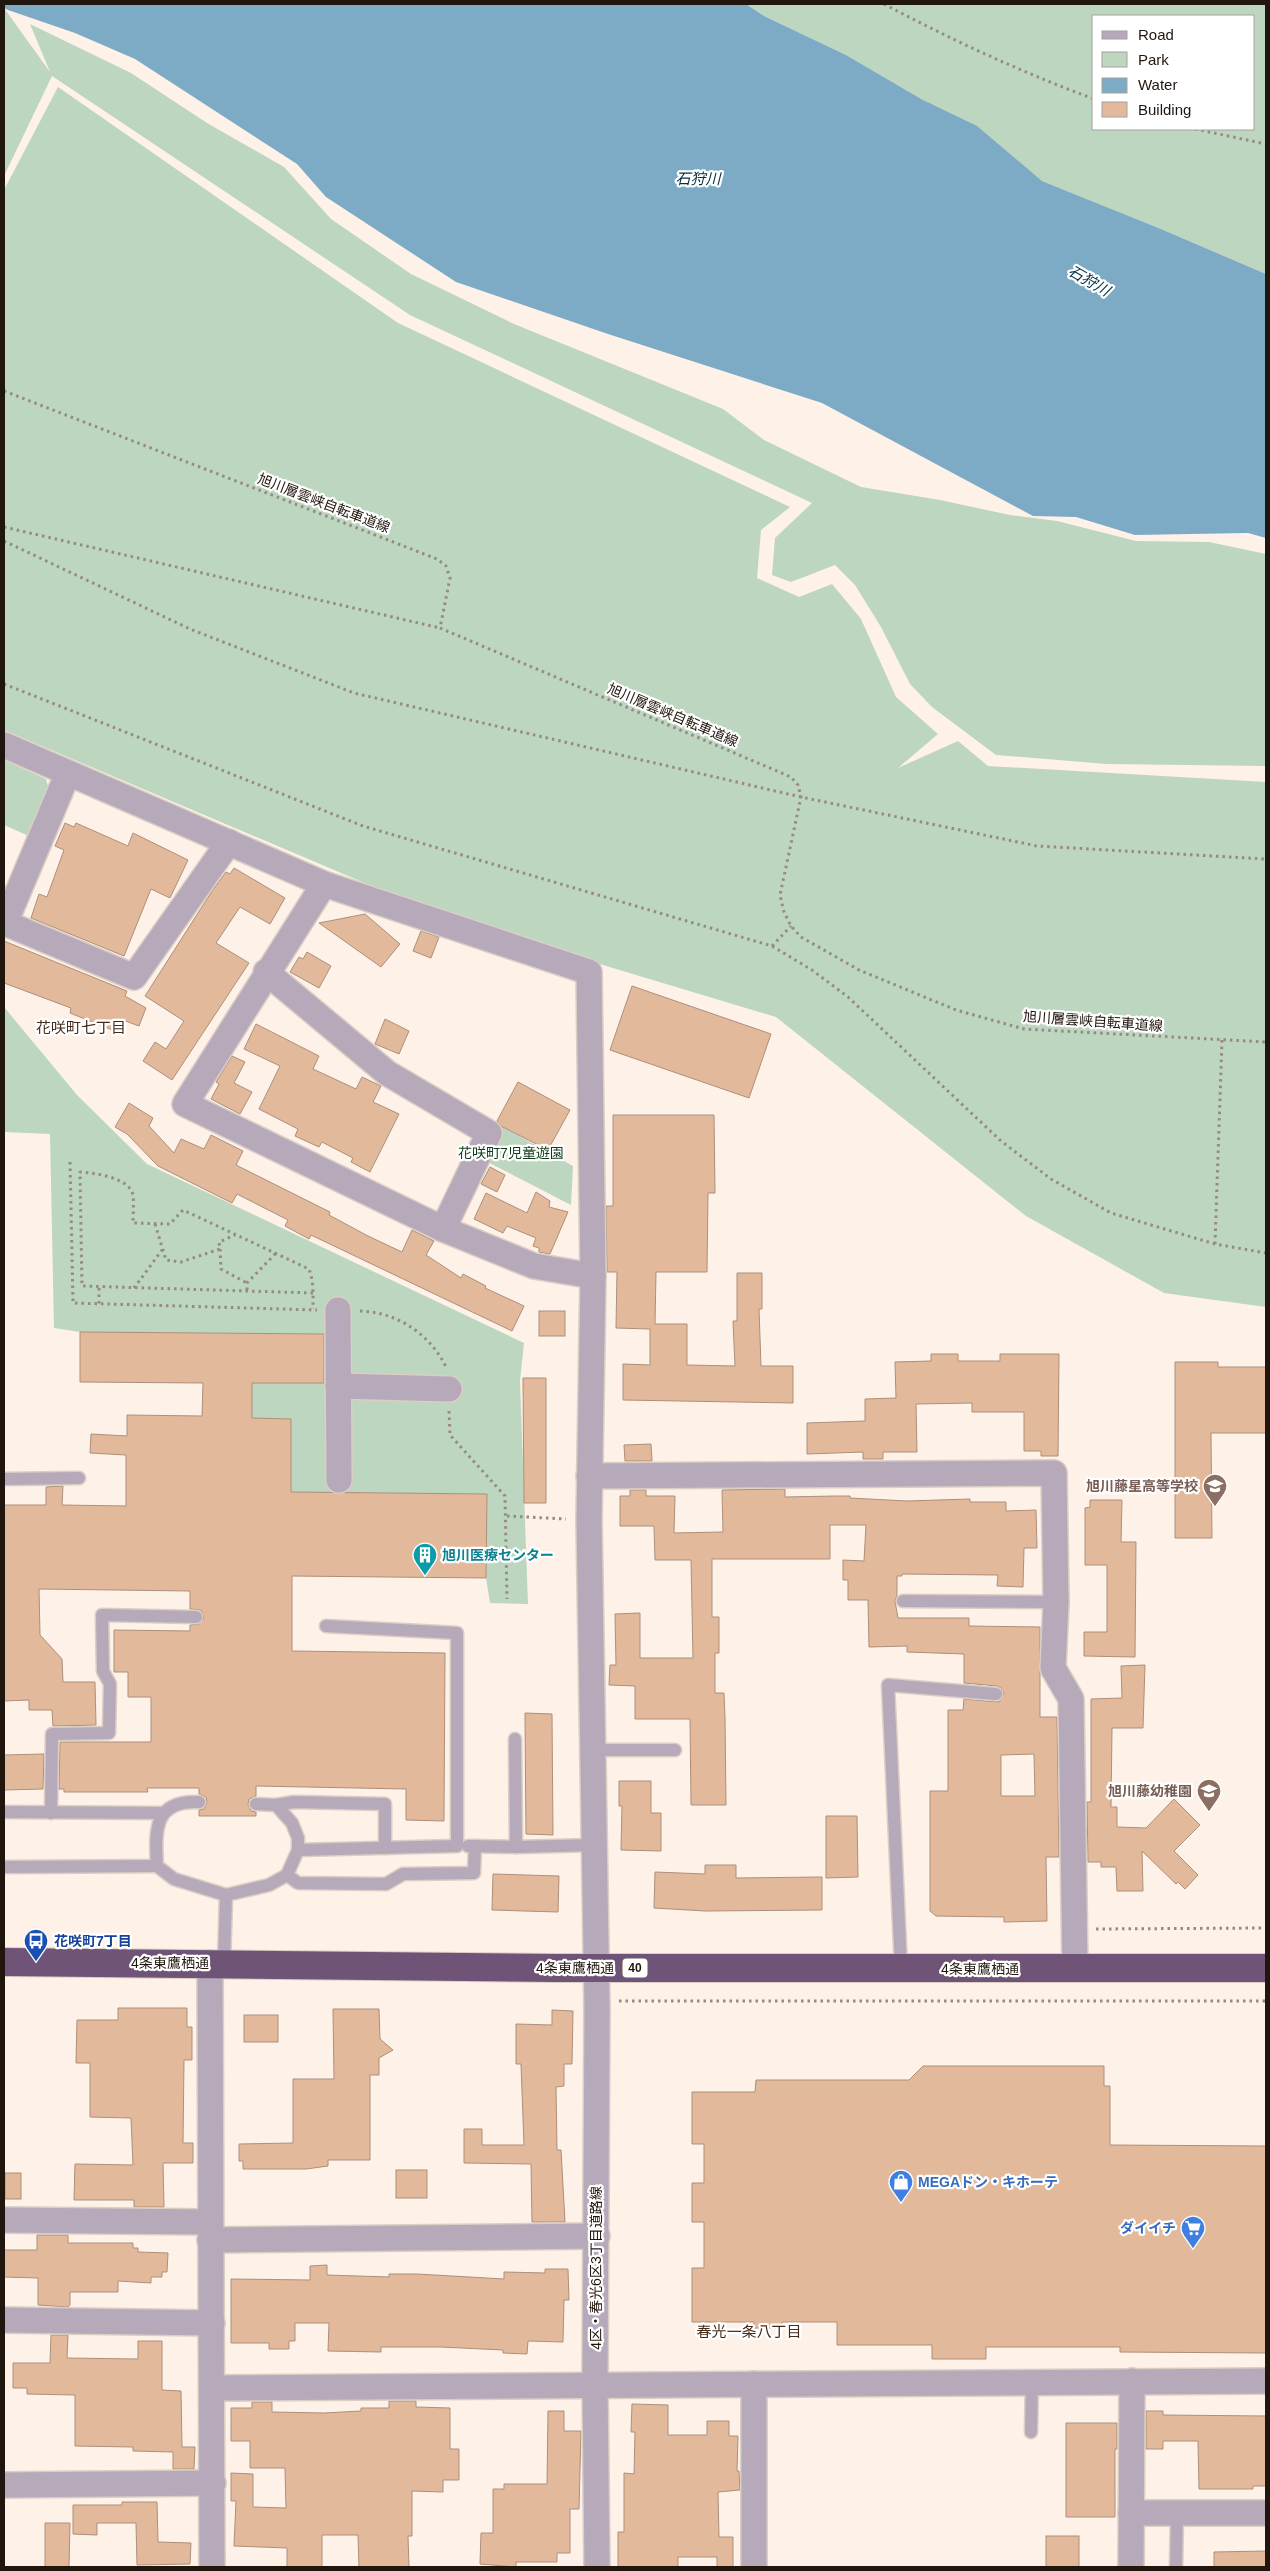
<svg xmlns="http://www.w3.org/2000/svg" width="1270" height="2571" font-family="Arial,'Noto Sans JP',sans-serif">
<style>
.green{fill:#bcd6bf;fill-rule:evenodd}
.water{fill:#7dabc6}
.building{fill:#e2b99b;stroke:#ad8f7a;fill-rule:evenodd}
.lines{fill:none;stroke-linecap:round;stroke-linejoin:round}
.lane-casing{stroke:#dbcec5;stroke-width:15}
.street-casing{stroke:#dbcec5;stroke-width:28}
.highway-casing{stroke:#dbcec5;stroke-width:30}
.path{stroke:#968a82;stroke-width:3;stroke-dasharray:2.5 4;stroke-linecap:butt}
.lane{stroke:#b6a9ba;stroke-width:12}
.street{stroke:#b6a9ba;stroke-width:25}
.highway{stroke:#6f5477;stroke-width:28}
.labels{text-anchor:middle;stroke-width:4.5;stroke-linejoin:round;paint-order:stroke}
.shield{fill:#fff;stroke:#645c56;stroke-width:1}
.shield-label{font-size:12px;font-weight:bold;fill:#21160e}
.street-label{font-size:14px;fill:#21160e;stroke:#fff}
.park-label{font-size:14px;fill:#0f3b1b;stroke:#fff}
.education-label{font-size:14px;font-weight:bold;fill:#785e54;stroke:#fff;text-anchor:end}
.culture-label{font-size:14px;font-weight:bold;fill:#0d838f;stroke:#fff;text-anchor:start}
.transit-label{font-size:14px;font-weight:bold;fill:#164399;stroke:#fff;text-anchor:start}
.shop-label{font-size:14px;font-weight:bold;fill:#366cbe;stroke:#fff;text-anchor:start}
.water-label{font-size:15px;font-style:italic;fill:#052e41;stroke:#fff}
.neighbourhood-label{font-size:15px;fill:#452c1a;stroke:#fff}
</style>
<rect width="100%" height="100%" fill="#fef1e8"/>
<g class="green">
<path d="M746 4H1266V274L1161 229 1042 181 1012 157 923 100 846 55 764 16ZM1094 16H1254V129H1094Z"/>
<path d="M4 8 50 72 30 24 131 73 207 123 284 167 331 219 411 274 514 324 723 409 764 440 861 487 940 500 1010 515 1057 521 1136 541 1209 542 1266 554V766L1107 764 996 755 932 707 910 684 881 627 855 585 835 565 791 582 772 575 775 538 812 503 410 315 52 76 4 176Z"/>
<path d="M58 87 398 323 790 507 761 530 757 578 799 597 832 584 861 619 896 697 938 734 898 768 958 741 988 766 1266 782V1307L1164 1293 1026 1216 776 1017 603 965 367 884 4 730V190Z"/>
<path d="M4 760 46 779 49 790 31 837 4 825Z"/>
<path d="M4 1007 77 1095 147 1164 524 1343 520 1381 528 1604 490 1603 486 1578 487 1494 279 1492 291 1468V1419L252 1418V1383H328V1334L80 1332 54 1328 50 1134 4 1132Z"/>
<path d="M496 1123 573 1166 571 1205 478 1157Z"/>
</g>
<path class="water" d="M4 4H746L764 16 846 55 923 100 977 126 1042 181 1161 229 1266 274V538L1248 533 1135 535 1076 517 1033 516 822 403 608 334 456 282 326 197 297 164 135 59 75 33 8 10 4 8Z"/>
<g class="building">
<path d="M65 823 74 827 76 823 128 846 133 833 188 860 170 898 151 889 124 956 31 918 39 894 47 897 64 850 55 846Z"/>
<path d="M234 868 285 898 270 924 240 907 216 943 249 963 172 1080 143 1061 155 1042 166 1049 184 1021 145 996 212 891 226 872 230 874Z"/>
<path d="M365 914 400 944 381 967 319 923Z"/>
<path d="M421 931 439 937 431 958 413 951Z"/>
<path d="M4 941 127 991 125 996 146 1008 139 1026 120 1019 115 1031 70 1013 71 1008 4 983Z"/>
<path d="M307 952 331 966 319 988 290 972 299 957 303 959Z"/>
<path d="M632 986 771 1034 749 1098 610 1050Z"/>
<path d="M385 1019 409 1031 399 1054 375 1044Z"/>
<path d="M256 1024 319 1056 313 1069 356 1089 362 1077 381 1086 373 1102 399 1114 370 1172 351 1162 353 1158 322 1142 319 1147 295 1136 298 1129 259 1109 280 1066 244 1049Z"/>
<path d="M232 1056 245 1062 234 1083 252 1092 240 1114 211 1099 219 1084 216 1082Z"/>
<path d="M518 1082 570 1110 548 1150 501 1126 497 1121Z"/>
<path d="M129 1103 153 1118 149 1126 174 1153 181 1139 204 1149 211 1135 243 1151 236 1165 330 1212 329 1215 368 1236 402 1252 412 1230 434 1241 426 1255 461 1278 463 1274 486 1286 485 1288 524 1306 512 1331 311 1235 309 1239 285 1226 288 1220 237 1194 232 1203 158 1166 127 1134 115 1127Z"/>
<path d="M613 1115H714L715 1193H708L707 1272H656L655 1324H687V1365L735 1366 733 1321H737V1273H762V1309H759L761 1366H793V1403L623 1400V1364L650 1365V1329L616 1328 617 1272H607L606 1206H613Z"/>
<path d="M490 1167 505 1175 497 1192 481 1184Z"/>
<path d="M536 1192 550 1201 549 1207 568 1212 550 1254 539 1252V1248L533 1246 536 1238 507 1226 503 1233 474 1219 486 1193 527 1213Z"/>
<rect x="539" y="1311" width="26" height="25"/>
<path d="M80 1332 324 1334V1383H252V1418L291 1419V1492L487 1494 486 1578 292 1576V1651L445 1653 444 1821 406 1820V1789L256 1786V1796L249 1799 248 1804 251 1811 256 1812V1816H199V1810L204 1809 207 1802 206 1797 199 1794V1788H147L148 1792H64V1789H59L60 1742H151V1697H128V1672H114V1630L190 1631V1625L199 1624 204 1618 201 1610 190 1609V1591L39 1589 40 1635 62 1659 63 1682H95L96 1725 53 1726 52 1710H29V1700L4 1701V1505H46V1487L63 1486 62 1505 126 1506V1455L90 1453 91 1434 127 1436V1415L202 1416 203 1383 80 1382Z"/>
<path d="M931 1354H958V1361H1000V1354H1059L1058 1456H1041V1451H1024V1412H972V1403L916 1404 917 1452H883V1459H863V1452L807 1454V1423L865 1421V1399L896 1398 895 1362 931 1361Z"/>
<path d="M1175 1362H1218V1367H1266V1433H1211L1212 1538H1175Z"/>
<path d="M523 1378H546V1503H524Z"/>
<path d="M651 1444 652 1461H625L624 1445Z"/>
<path d="M785 1489V1497L835 1496H850V1498L907 1501 970 1499V1502H1006V1511L1036 1510 1037 1548H1024L1023 1587 997 1586 998 1575 902 1574V1576H897V1596L895 1601 898 1618H969V1626L1040 1627V1717H1057L1059 1857H1046L1047 1921 1004 1922V1917L936 1916 930 1911V1791H948V1710H963L964 1699 999 1702 1004 1694 1001 1688 997 1686 964 1683V1654L907 1652V1646L869 1647 868 1600H848V1580H843V1560L864 1561 866 1525H830V1559H712V1617H719V1653H715V1693H724L725 1718 726 1805H691L690 1719H635V1686L609 1685 610 1665H616L615 1614 640 1613V1658H693L691 1560H655L654 1526H620V1496H630V1490H646V1496H675L674 1533 723 1532 722 1490ZM1034 1754 1035 1796H1001V1755Z"/>
<path d="M1090 1500H1122L1121 1542H1136L1135 1657 1084 1656V1632H1107V1565H1085V1508L1090 1507Z"/>
<path d="M1145 1665 1143 1728H1112L1111 1807H1117V1827L1146 1828 1174 1799 1200 1825 1174 1851 1198 1875 1185 1889 1178 1882 1176 1884 1142 1851 1143 1891H1117L1116 1867H1101V1862H1088L1087 1802H1091V1699L1122 1698 1121 1666Z"/>
<path d="M525 1713 552 1714 553 1835 526 1834Z"/>
<path d="M44 1754 43 1789 4 1790V1755Z"/>
<path d="M619 1781H651V1813H661V1851L621 1850 622 1806H619Z"/>
<path d="M826 1816H857L858 1877 826 1878Z"/>
<path d="M705 1865H736V1878L822 1877V1910L705 1911 654 1908 655 1872 705 1874Z"/>
<path d="M493 1874 559 1876 558 1912 492 1910Z"/>
<path d="M118 2008H187V2027H192V2060H184L183 2143H193V2163H163L164 2207H134V2200H74L75 2164 133 2165 131 2118 90 2117V2063H76L77 2020H118Z"/>
<path d="M333 2009H379L380 2039 393 2050 379 2058V2075H370V2160H328V2166L306 2169H243V2161H239V2144L293 2143V2079H334Z"/>
<path d="M552 2010 573 2011 572 2064H564V2086L556 2087 557 2150H561L565 2222H532L531 2164 464 2163V2129H482V2145H524L521 2064H516V2024L552 2025Z"/>
<rect x="244" y="2015" width="34" height="27"/>
<path d="M923 2066H1104V2086H1110V2145L1266 2146V2353L1120 2352V2347H986V2359H932V2345H837V2322H782V2328H754V2322H692V2268H704V2222H692V2183H704V2144H692V2092H755L756 2080H909Z"/>
<rect x="396" y="2170" width="31" height="28"/>
<rect x="5" y="2173" width="16" height="26"/>
<path d="M37 2235H68V2243H133V2248H138V2252L168 2253 167 2272H162V2277H151V2283L118 2281V2292H70V2305L68 2307 38 2305V2278L4 2277V2250H37Z"/>
<path d="M327 2265V2275L389 2277V2274H417L504 2279V2272L545 2273V2269H568L569 2300H564L563 2342 528 2341 527 2354 503 2353V2350L441 2347H381V2352L328 2351 329 2323H295V2341H289V2349H269V2343H231V2279L310 2280V2266Z"/>
<path d="M51 2335H68L67 2358 138 2359V2341H162V2390L181 2391 182 2447H195L194 2469H173V2452L133 2451V2447L75 2446V2395L27 2394V2388H13V2363H50Z"/>
<path d="M389 2401H416V2407L450 2408V2449H459V2480H443V2492L412 2491V2536H408L409 2567H359L358 2535H322V2567H287V2548L234 2546 236 2501H231V2473L253 2474V2507L286 2508 285 2468H250V2441H231V2408H252V2402H272V2412L324 2413 361 2411V2408H389Z"/>
<path d="M632 2404 668 2405V2435H707V2421H729V2436H738L737 2471H739L740 2490 718 2492 719 2537H733V2567H717V2557H678V2567H618V2532H624V2473L634 2474 635 2432H631Z"/>
<path d="M548 2411H564V2431H581L579 2509H570V2553H557V2562H516V2567L480 2564 481 2533H493V2489H504V2484H547Z"/>
<path d="M1146 2411H1163V2415L1266 2416V2486H1253V2489H1199L1198 2441H1163V2449H1146Z"/>
<path d="M1066 2423H1117V2449H1115V2517H1066Z"/>
<path d="M122 2502H157L158 2542 191 2543 190 2564 137 2565 136 2523H97V2535L73 2534V2505H122Z"/>
<path d="M45 2523H70L69 2567H45Z"/>
<rect x="1046" y="2536" width="33" height="31"/>
<path d="M1266 2551V2567H1214V2552Z"/>
</g>
<g class="lines">
<defs>
<g id="lane">
<path d="M4 1479 79 1478"/>
<path d="M903 1601 1056 1602"/>
<path d="M515 1739 516 1847 594 1845"/>
<path d="M593 1750H675"/>
<path d="M199 1802C154 1800 155 1829 157 1866L174 1879 226 1895 269 1885 287 1875 298 1850V1838L292 1823 276 1805 256 1804"/>
<path d="M276 1805 294 1802 385 1804V1848"/>
<path d="M4 1812 162 1813"/>
<path d="M51 1813 52 1734 109 1733 110 1684 103 1671 102 1615 196 1617"/>
<path d="M468 1846 516 1847"/>
<path d="M298 1850 457 1846V1633L326 1626"/>
<path d="M4 1867 157 1866"/>
<path d="M287 1875 298 1883 386 1884 403 1874 474 1873 475 1846"/>
<path d="M224 1963 226 1895"/>
<path d="M901 1968 888 1685 996 1694"/>
<path d="M1031 2432 1032 2382"/>
<path d="M1176 2567 1177 2513"/>
</g>
<g id="street">
<path d="M4 745 324 884 589 972 593 1276 589 1519 597 2009 595 2385 597 2567"/>
<path d="M68 773 5 923 134 977 229 842"/>
<path d="M324 884 185 1104 443 1229 534 1266 593 1276"/>
<path d="M266 972 387 1073 489 1133 443 1229"/>
<path d="M338 1310 339 1480"/>
<path d="M338 1386 449 1389"/>
<path d="M589 1476 1054 1473 1056 1602 1053 1668 1071 1699 1075 1969"/>
<path d="M210 1963 212 2567"/>
<path d="M4 2220 210 2222"/>
<path d="M210 2240 597 2236"/>
<path d="M4 2320 212 2323"/>
<path d="M213 2388 1266 2381"/>
<path d="M4 2485 213 2483"/>
<path d="M1131 2513H1266"/>
<path d="M754 2567V2384"/>
<path d="M1131 2567 1132 2381"/>
</g>
<path id="highway" d="M4 1962 557 1968H1266"/>
</defs>
<use href="#lane" class="lane-casing"/>
<use href="#street" class="street-casing"/>
<use href="#highway" class="highway-casing"/>
<g class="path">
<path d="M884 4C952 40 1021 72 1094 99"/>
<path d="M1195 129 1266 144"/>
<path d="M4 391 437 559 446 566 450 578 440 628 791 777 798 785 801 797 780 895 784 912 791 926 801 937 859 970 956 1010 1024 1029 1266 1042"/>
<path d="M4 527 440 628"/>
<path d="M4 541 190 629 354 693 801 797 1037 846 1266 859"/>
<path d="M4 684 363 826 772 946 812 970 848 997 1001 1141 1051 1179 1111 1213 1215 1244 1266 1253"/>
<path d="M772 946 791 926"/>
<path d="M70 1162 73 1303 317 1310"/>
<path d="M155 1224 166 1260 181 1262 220 1249 219 1242 235 1235"/>
<path d="M1215 1244 1222 1040"/>
<path d="M220 1249 221 1269 247 1283"/>
<path d="M99 1288V1304"/>
<path d="M134 1288 162 1250"/>
<path d="M247 1290V1283L276 1253"/>
<path d="M313 1293 82 1286 80 1172C94 1173 129 1177 133 1195 134 1204 133 1214 133 1223L170 1224 183 1210 309 1269C314 1282 313 1296 313 1309"/>
<path d="M360 1311C397 1312 430 1334 446 1367"/>
<path d="M449 1411 450 1435 505 1496 507 1599"/>
<path d="M507 1516 566 1519"/>
<path d="M1096 1929 1266 1928"/>
<path d="M619 2001H1266"/>
</g>
<use href="#lane" class="lane"/>
<use href="#street" class="street"/>
<use href="#highway" class="highway"/>
</g>
<defs>
<symbol id="school-pin" viewBox="-11 -11 22 30"><path d="M0 17L-7.5 6A9.5 9.5 0 1 1 7.5 6Z" fill="#8d6e63" stroke="#fff"/><path d="M0-5L7-2L0 1L-7-2ZM-4 1L0 2.5L4 1V4Q0 6-4 4Z" fill="#fff"/></symbol>
<symbol id="building-pin" viewBox="-11 -11 22 30"><path d="M0 17L-7.5 6A9.5 9.5 0 1 1 7.5 6Z" fill="#0f9aa8" stroke="#fff"/><path d="M-4-6H4V6H1V3H-1V6H-4ZM-2.5-4.3h1.7v1.8h-1.7ZM.8-4.3h1.7v1.8H.8ZM-2.5-1h1.7V.8h-1.7ZM.8-1h1.7V.8H.8Z" fill="#fff"/></symbol>
<symbol id="bus-pin" viewBox="-11 -11 22 30"><path d="M0 17L-7.5 6A9.5 9.5 0 1 1 7.5 6Z" fill="#1a4fb4" stroke="#fff"/><path d="M-5-6H5V4H4V6H2V4H-2V6H-4V4H-5ZM-3.5-4V0h7V-4ZM-3.5 1.2v1.5H-2V1.2ZM2 1.2v1.5H3.5V1.2Z" fill="#fff"/></symbol>
<symbol id="shop-pin" viewBox="-11 -11 22 30"><path d="M0 17L-7.5 6A9.5 9.5 0 1 1 7.5 6Z" fill="#3f7fe0" stroke="#fff"/><path d="M-5-2.5h2.3a2.7 3.5 0 0 1 5.4 0H5L5.5 6h-11ZM-1.5-2.5h3a1.5 2.3 0 0 0-3 0Z" fill="#fff"/></symbol>
<symbol id="supermarket-pin" viewBox="-11 -11 22 30"><path d="M0 17L-7.5 6A9.5 9.5 0 1 1 7.5 6Z" fill="#3f7fe0" stroke="#fff"/><path d="M-6-5.5h2.5l.6 2H6L4.5 2H-2.5L-4.4-4H-6ZM-1.5 3.2a1.3 1.3 0 1 0 .1 0ZM3 3.2a1.3 1.3 0 1 0 .1 0Z" fill="#fff"/></symbol>
</defs>
<g fill-rule="evenodd">
<use href="#school-pin" x="1201" y="1472" width="28" height="38"/>
<use href="#building-pin" x="411" y="1541" width="28" height="38"/>
<use href="#school-pin" x="1195" y="1777" width="28" height="38"/>
<use href="#bus-pin" x="22" y="1927" width="28" height="38"/>
<use href="#shop-pin" x="887" y="2168" width="28" height="38"/>
<use href="#supermarket-pin" x="1179" y="2214" width="28" height="38"/>
</g>
<g class="labels">
<rect class="shield" x="622.5" y="1958.5" width="25" height="19" rx="4"/>
<g class="shield-label">
<text x="635" y="1972">40</text>
</g>
<g class="street-label">
<text transform="translate(324 503) rotate(21)" y="5">旭川層雲峡自転車道線</text>
<text transform="translate(673 715) rotate(23)" y="5">旭川層雲峡自転車道線</text>
<text transform="translate(1093 1021) rotate(4)" y="5">旭川層雲峡自転車道線</text>
<text x="170" y="1968">4条東鷹栖通</text>
<text x="575" y="1973">4条東鷹栖通</text>
<text x="980" y="1974">4条東鷹栖通</text>
<text transform="translate(596 2268) rotate(-90)" y="5">4区・春光6区3丁目道路線</text>
</g>
<g class="park-label">
<text x="511" y="1158">花咲町7児童遊園</text>
</g>
<g class="education-label">
<text x="1198" y="1491">旭川藤星高等学校</text>
<text x="1192" y="1796">旭川藤幼稚園</text>
</g>
<g class="culture-label">
<text x="442" y="1560">旭川医療センター</text>
</g>
<g class="transit-label">
<text x="54" y="1946">花咲町7丁目</text>
</g>
<g class="shop-label">
<text x="918" y="2187">MEGAドン・キホーテ</text>
<text x="1176" y="2233" text-anchor="end">ダイイチ</text>
</g>
<g class="water-label">
<text x="698" y="184">石狩川</text>
<text transform="translate(1089 281) rotate(30)" y="5">石狩川</text>
</g>
<g class="neighbourhood-label">
<text x="81" y="1033">花咲町七丁目</text>
<text x="749" y="2337">春光一条八丁目</text>
</g>
</g>
<rect width="1270" height="2571" fill="none" stroke="#21160e" stroke-width="10"/>
<rect x="1092" y="15" width="162" height="115" fill="#ffffff" stroke="#a6a29f"/>
<rect x="1102" y="31" width="25" height="8" fill="#b6a9ba" stroke="#a6a29f"/>
<text x="1138" y="40" font-size="15" fill="#21160e">Road</text>
<rect x="1102" y="52" width="25" height="15" fill="#bcd6bf" stroke="#a6a29f"/>
<text x="1138" y="65" font-size="15" fill="#21160e">Park</text>
<rect x="1102" y="78" width="25" height="15" fill="#7dabc6" stroke="#a6a29f"/>
<text x="1138" y="90" font-size="15" fill="#21160e">Water</text>
<rect x="1102" y="102" width="25" height="15" fill="#e2b99b" stroke="#a6a29f"/>
<text x="1138" y="115" font-size="15" fill="#21160e">Building</text>
</svg>
